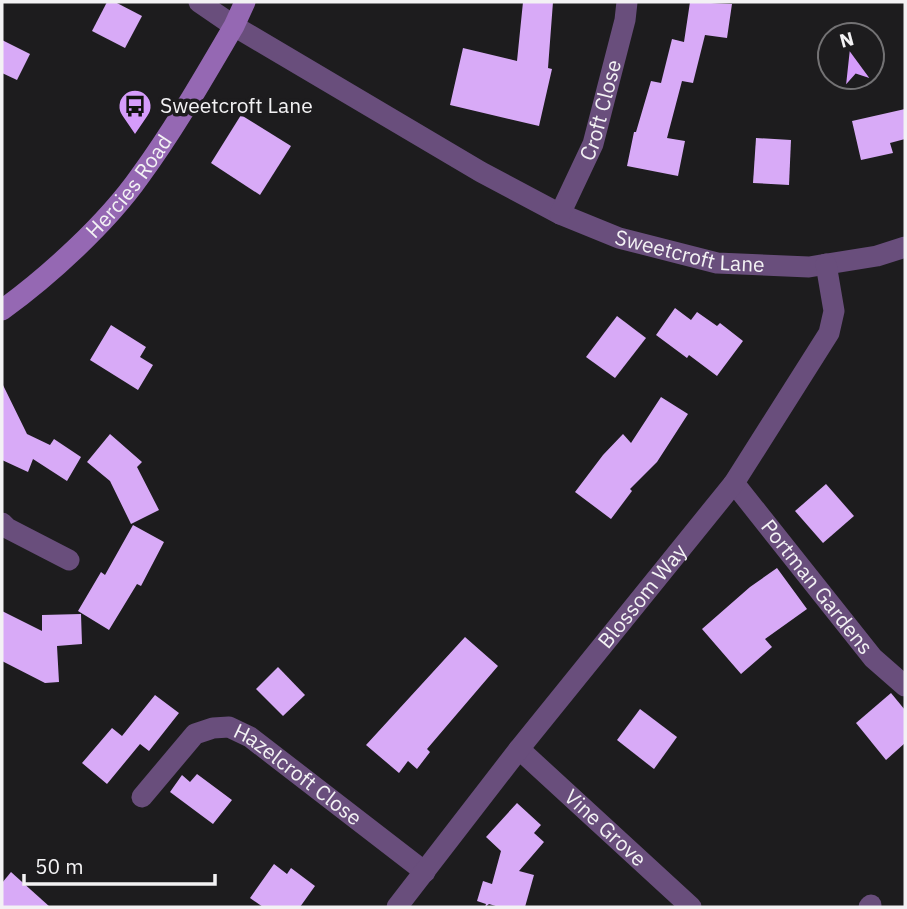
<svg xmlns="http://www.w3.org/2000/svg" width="907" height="909" font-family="'IBM Plex Sans',sans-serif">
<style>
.building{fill:#d8aaf7}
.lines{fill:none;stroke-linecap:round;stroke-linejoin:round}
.street{stroke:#694e7c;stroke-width:21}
.secondary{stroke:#9568b3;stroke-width:21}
.labels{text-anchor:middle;stroke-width:7;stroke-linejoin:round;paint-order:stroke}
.poi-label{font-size:21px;fill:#f3f2f4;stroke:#1d1c1e;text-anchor:start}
.street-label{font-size:21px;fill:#f3f2f4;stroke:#1d1c1e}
</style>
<rect width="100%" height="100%" fill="#1d1c1e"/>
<g class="building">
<path d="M107 2H115L142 16 125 48 92 31Z"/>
<path d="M523 2H553L548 68 552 69 539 126 450 105 463 48 517 61Z"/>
<path d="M690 2 732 4 727 38 705 35 693 83 682 81 667 138 685 141 678 176 627 166 634 132H636L651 81 661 83 672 39 684 42Z"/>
<path d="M2 40 30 54 17 80 2 73Z"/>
<path d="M905 109V139L890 143 893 153 861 160 852 121Z"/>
<path d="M241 115 291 146 260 195 211 163Z"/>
<path d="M756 138 791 140 789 185 753 183Z"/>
<path d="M675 308 691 320 697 312 717 326 720 323 743 341 717 376 689 355 687 358 656 335Z"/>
<path d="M617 316 646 338 615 378 586 357Z"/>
<path d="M111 325 146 347 140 357 153 365 138 390 90 360Z"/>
<path d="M2 383 27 434 50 445 54 439 81 457 67 481 33 459 28 472 2 460Z"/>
<path d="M661 397 688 414 657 462 630 489 632 491 611 519 575 492 603 455 623 434 631 443Z"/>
<path d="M110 434 142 462 137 467 159 510 131 524 110 481 87 462Z"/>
<path d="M826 484 854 516 823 543 795 511Z"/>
<path d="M133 525 164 542 141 586 137 584 109 630 78 611 101 572 105 575Z"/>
<path d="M777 568 807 609 765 639 772 647 741 674 702 629 750 587Z"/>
<path d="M2 611 42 631V615L81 614 82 644 57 646 59 682 45 683 2 661Z"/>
<path d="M465 637 498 666 427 749 430 752 417 769 408 761 399 773 366 745Z"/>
<path d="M278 667 305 695 283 716 256 689Z"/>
<path d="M891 693 905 710V743L886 760 856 723Z"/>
<path d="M155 695 179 713 149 751 140 744 107 784 82 763 112 728 122 736Z"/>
<path d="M640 709 677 737 654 769 617 740Z"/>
<path d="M197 774 232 800 213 824 170 792 182 775 190 782Z"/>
<path d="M517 803 541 825 534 833 544 842 519 871 534 875 525 907H499L489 904 485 907 486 904 477 901 483 881 492 884 501 851 486 837Z"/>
<path d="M274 864 287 874 291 868 315 886 300 907H263L250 898Z"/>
<path d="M11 872 50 907H2V883Z"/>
</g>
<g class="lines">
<g class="street">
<path id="s1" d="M199 2 234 26 481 172 560 214 619 238 717 263 809 267 877 256 905 247"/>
<path id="s2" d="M560 214 593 144 625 20 627 2"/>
<path id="s3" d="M734 483 873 658 905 686"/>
<path d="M2 523 7 528 69 560"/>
<path id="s4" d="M519 749 691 907"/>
<path id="s5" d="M142 797 195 734 213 728 229 727 250 737 425 872"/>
<path id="s6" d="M397 907 519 749 734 483 829 333 834 311 826 264"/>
<path d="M869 907 871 905"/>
</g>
<path class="secondary" id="s7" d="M2 310C49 276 107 223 140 176 175 128 204 77 234 26L245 2"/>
</g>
<defs>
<symbol id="bus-pin" viewBox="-11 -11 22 30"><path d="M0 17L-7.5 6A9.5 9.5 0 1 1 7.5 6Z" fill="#d59cfb" stroke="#1d1c1e"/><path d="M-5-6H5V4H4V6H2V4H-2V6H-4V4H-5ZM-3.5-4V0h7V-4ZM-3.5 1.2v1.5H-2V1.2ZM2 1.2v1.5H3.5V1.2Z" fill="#111"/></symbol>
</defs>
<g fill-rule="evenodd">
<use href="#bus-pin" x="116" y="87" width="38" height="52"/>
</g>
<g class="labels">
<g class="poi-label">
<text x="160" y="113">Sweetcroft Lane</text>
</g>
<g class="street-label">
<text dy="7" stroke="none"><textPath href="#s2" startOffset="112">Croft Close</textPath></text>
<text dy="7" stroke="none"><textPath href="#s7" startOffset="178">Hercies Road</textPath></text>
<text dy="7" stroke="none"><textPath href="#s1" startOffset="555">Sweetcroft Lane</textPath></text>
<text dy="7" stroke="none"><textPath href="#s3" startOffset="133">Portman Gardens</textPath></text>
<text dy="7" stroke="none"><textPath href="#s6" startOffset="396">Blossom Way</textPath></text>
<text dy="7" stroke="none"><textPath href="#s5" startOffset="201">Hazelcroft Close</textPath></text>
<text dy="7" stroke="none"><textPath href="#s4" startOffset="117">Vine Grove</textPath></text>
</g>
</g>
<rect width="907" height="909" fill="none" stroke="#f3f2f4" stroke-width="7"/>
<g transform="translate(851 56) rotate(345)"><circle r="33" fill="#1d1c1e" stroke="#737274" stroke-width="2"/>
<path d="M0-5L12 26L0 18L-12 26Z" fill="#d59cfb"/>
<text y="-10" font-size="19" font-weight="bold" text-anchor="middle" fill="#f3f2f4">N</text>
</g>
<path d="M24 874v10h191v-10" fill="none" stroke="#f3f2f4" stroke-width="3.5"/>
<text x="35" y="874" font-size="21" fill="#f3f2f4" stroke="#1d1c1e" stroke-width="5" paint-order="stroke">50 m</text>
</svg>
